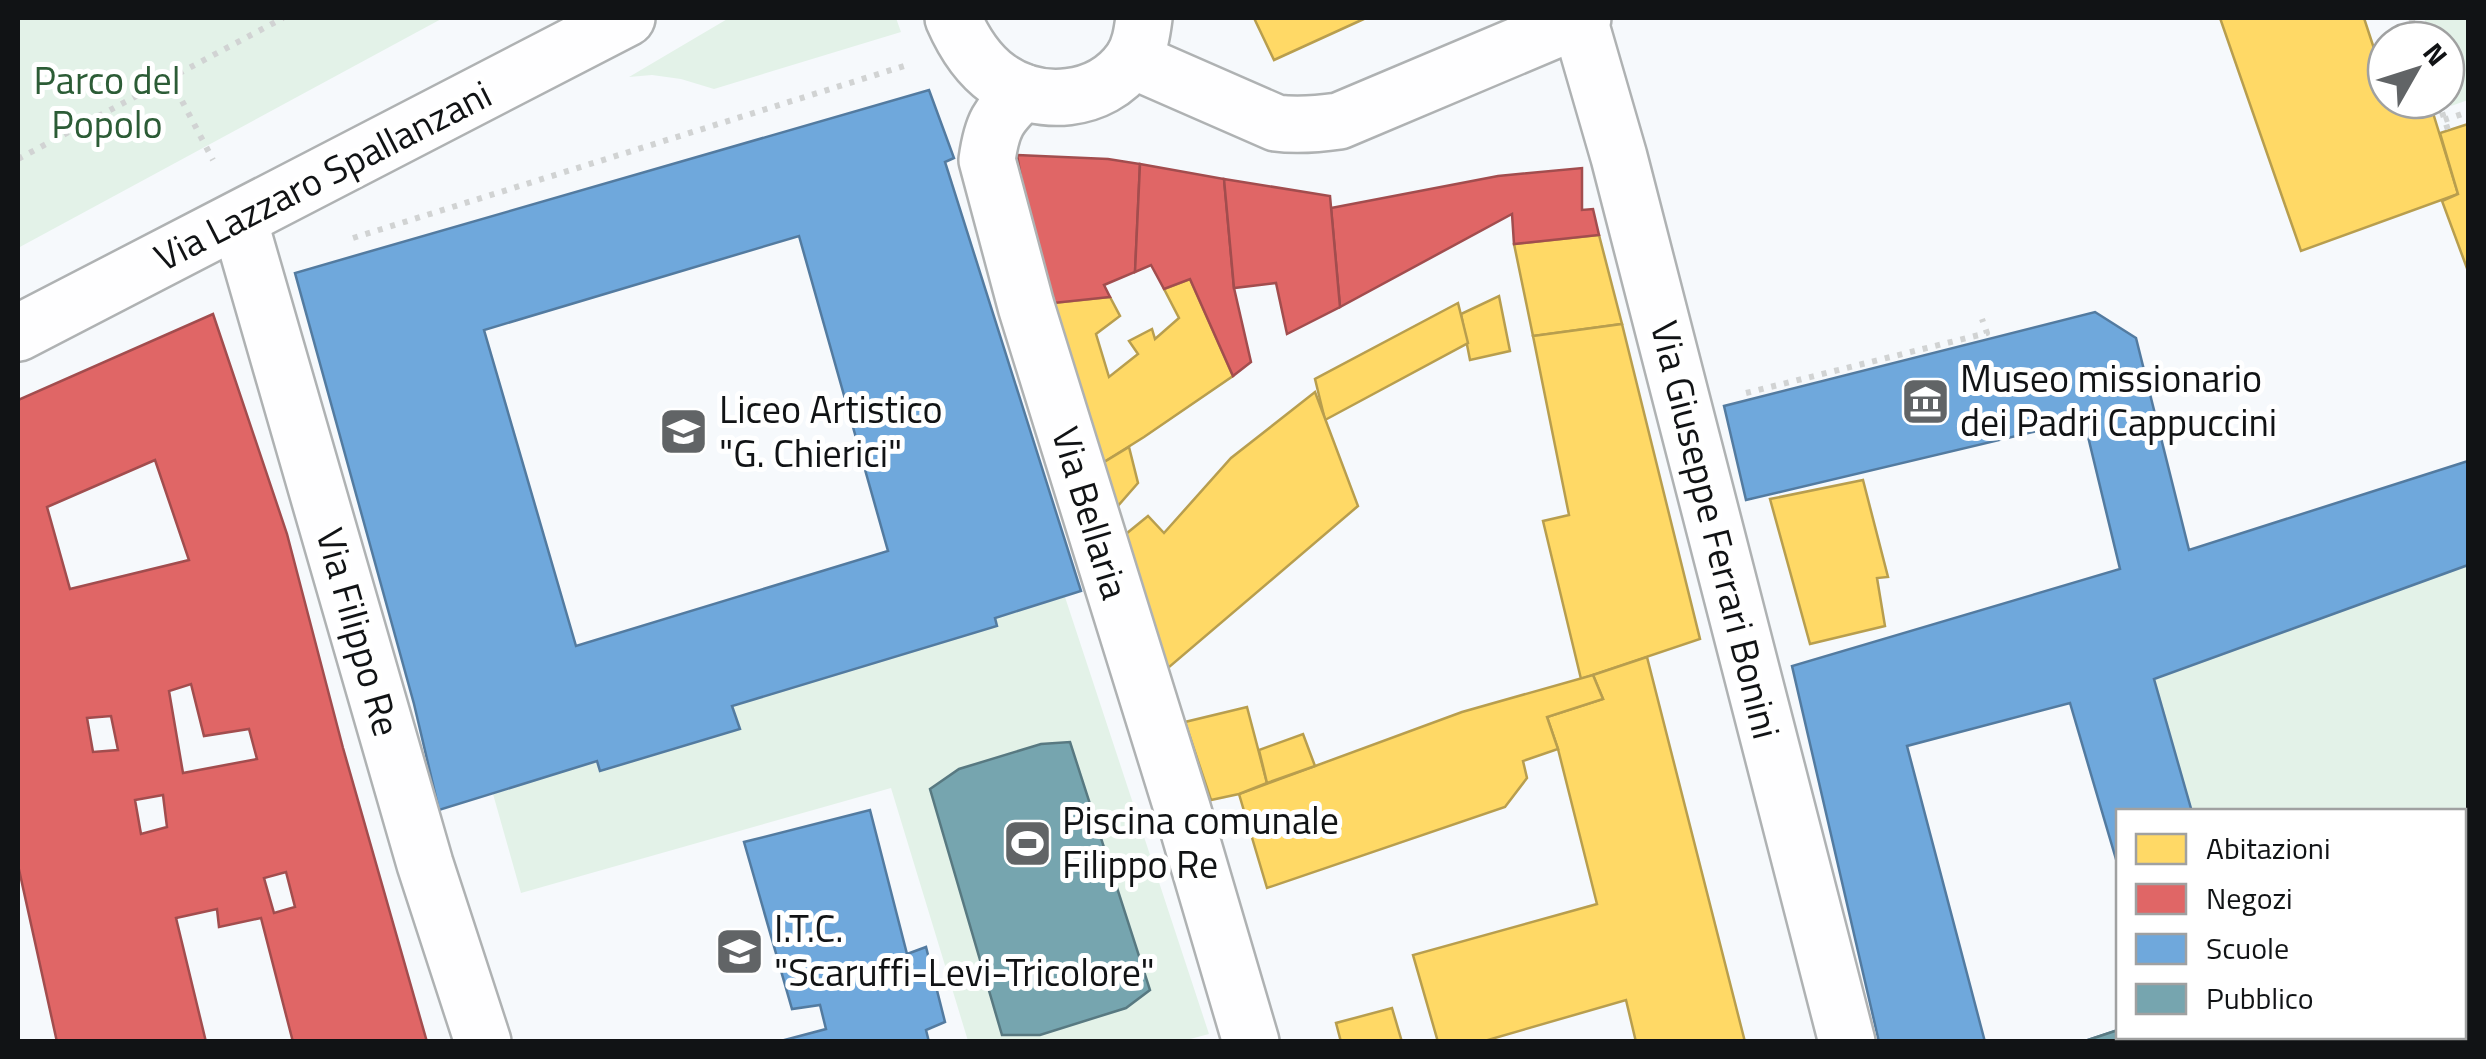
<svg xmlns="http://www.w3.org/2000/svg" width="2486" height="1059" font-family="'Titillium Web',sans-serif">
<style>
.green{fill:#e3f2e8}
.homes{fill:#ffd966;stroke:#b89e4e;stroke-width:2.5}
.shops{fill:#e06666;stroke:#a24d4e;stroke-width:2.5;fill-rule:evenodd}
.schools{fill:#6fa8dc;stroke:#537ba0;stroke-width:2.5;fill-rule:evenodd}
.public{fill:#76a5af;stroke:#587981;stroke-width:2.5}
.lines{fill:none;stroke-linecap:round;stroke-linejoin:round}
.minor-casing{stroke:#afb2b3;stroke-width:60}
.path{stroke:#d1d3d3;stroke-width:6;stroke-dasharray:5 8;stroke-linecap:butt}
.minor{stroke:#fefeff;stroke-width:55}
.labels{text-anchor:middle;stroke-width:10;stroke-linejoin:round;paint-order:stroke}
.park-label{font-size:38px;fill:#2c5c36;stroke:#fff}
.street-label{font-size:38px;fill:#111315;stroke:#fff}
.poi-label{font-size:38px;fill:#111315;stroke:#fff;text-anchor:start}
</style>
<rect width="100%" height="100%" fill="#f6f9fc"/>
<g class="green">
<path d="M23 18H443L18 248V20Z"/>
<path d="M729 18H896L901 32 714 89 681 79 652 75 629 77Z"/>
<path d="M2424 18H2468V100L2451 106 2446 89V40H2431Z"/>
<path d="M2468 565V1041H2421L2419 1037 2464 1036V812L2192 811 2154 679Z"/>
<path d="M1065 597 1209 1034 1179 1042 968 1041 891 788 521 893 493 794 596 762 601 771 739 729 732 706 996 626 995 618Z"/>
</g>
<g class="homes">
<path d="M1254 18H1366L1274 60Z"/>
<path d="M2220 18H2364L2386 85V100H2429L2458 194 2301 251Z"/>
<path d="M2468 124V271L2442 201 2458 194 2440 133Z"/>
<path d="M1599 235 1622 324 1533 336 1514 244Z"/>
<path d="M1190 279 1233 376 1144 437 1096 467 1044 304 1110 297 1120 316 1096 334 1109 377 1138 354 1129 341 1152 329 1155 339 1179 318 1164 289Z"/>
<path d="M1499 296 1510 351 1470 360 1461 314Z"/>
<path d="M1458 303 1468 343 1325 420 1315 379Z"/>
<path d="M1622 324 1700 639 1581 679 1543 521 1569 515 1533 336Z"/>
<path d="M1315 392 1358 506 1168 668 1121 538 1148 516 1164 533 1231 458Z"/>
<path d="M1129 447 1138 483 1110 515 1096 467Z"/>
<path d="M1863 480 1888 577 1877 578 1885 626 1810 644 1770 499Z"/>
<path d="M1647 657 1745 1042H1636L1626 1000 1481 1042H1438L1413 955 1597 904 1558 749 1547 717 1603 699 1593 675Z"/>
<path d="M1593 675 1603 699 1547 717 1558 749 1523 761 1527 778 1505 807 1267 888 1239 794 1462 712Z"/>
<path d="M1247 707 1267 783 1239 794 1211 800 1185 722Z"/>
<path d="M1303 734 1315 766 1267 783 1259 750Z"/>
<path d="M1392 1008 1402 1042H1341L1336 1023Z"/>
</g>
<g class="shops">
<path d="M1017 155 1108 159 1140 164 1135 272 1104 285 1110 297 1044 304Z"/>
<path d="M1140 164 1224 179 1234 288 1251 362 1233 376 1190 279 1164 289 1151 265 1135 272Z"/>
<path d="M1582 168V210L1593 209 1599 235 1514 244 1512 214 1340 307 1331 208 1498 176Z"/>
<path d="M1224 179 1330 196 1340 307 1287 334 1276 283 1234 288Z"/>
<path d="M213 314 287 534 343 748 427 1042H293L261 918 219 927 217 909 176 918 206 1042H57L18 865V400ZM155 460 189 560 70 589 47 507ZM191 684 204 736 249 729 257 759 183 773 169 691ZM111 716 118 750 93 752 87 718ZM163 795 167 827 141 834 135 800ZM286 872 295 907 274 913 264 878Z"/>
</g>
<g class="schools">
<path d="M929 90 954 158 945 162 1081 591 995 618 997 626 732 706 740 729 600 771 597 761 439 810 414 704 295 273ZM799 236 888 551 576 646 484 330Z"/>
<path d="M2095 312 2136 338 2189 550 2468 461V565L2154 679 2192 812H2118V866L2070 703 1907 746 1985 1042H1879L1792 666 2120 569 2084 420 1746 500 1724 406Z"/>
<path d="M870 810 907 954 926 947 945 1022 926 1030 929 1042H777L826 1029 820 1005 792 1009 744 842Z"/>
<path d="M2118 1030V1036H2419L2421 1042H2082Z"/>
</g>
<g class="public">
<path d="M1070 742 1150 990 1126 1008 1040 1035H1002L930 789 959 769 1041 744Z"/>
<path d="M2118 1030V1036H2169L2171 1042H2082Z"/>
</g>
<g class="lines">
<defs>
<g id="minor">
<path d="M953 18C963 41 977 64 998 79 1039 108 1101 103 1131 61 1140 48 1142 33 1144 18"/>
<path d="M1579 19 1619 157 1847 1042"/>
<path d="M1132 60 1276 123C1298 126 1318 124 1339 121L1583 18"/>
<path d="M1023 92C998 116 992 124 987 160L1026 306 1183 811 1251 1042"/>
<path d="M239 220 425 864 483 1042"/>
<path d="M18 333 627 18"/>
</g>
</defs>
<use href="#minor" class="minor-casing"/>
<g class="path">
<path d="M2411 18 2419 40"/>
<path d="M170 78 213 160"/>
<path d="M2438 100 2448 130"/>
<path d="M2444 120 2468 112"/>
<path d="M18 159 283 18"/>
<path d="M353 238 904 66"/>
<path d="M1746 393 1987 333 1982 319"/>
<path d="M2464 997 2468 996"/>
<path d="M2431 1036 2432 1042"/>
</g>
<use href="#minor" class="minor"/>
</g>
<defs>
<symbol id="museum-square" viewBox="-11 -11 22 22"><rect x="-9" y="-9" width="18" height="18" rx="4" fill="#616466" stroke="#fff"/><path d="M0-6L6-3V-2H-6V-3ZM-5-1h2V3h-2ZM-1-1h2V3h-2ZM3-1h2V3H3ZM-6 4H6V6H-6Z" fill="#fff"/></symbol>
<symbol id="school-square" viewBox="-11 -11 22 22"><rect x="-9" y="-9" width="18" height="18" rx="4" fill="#616466" stroke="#fff"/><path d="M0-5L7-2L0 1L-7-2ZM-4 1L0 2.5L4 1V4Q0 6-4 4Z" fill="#fff"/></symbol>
<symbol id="stadium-square" viewBox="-11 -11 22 22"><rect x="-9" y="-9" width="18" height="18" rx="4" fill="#616466" stroke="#fff"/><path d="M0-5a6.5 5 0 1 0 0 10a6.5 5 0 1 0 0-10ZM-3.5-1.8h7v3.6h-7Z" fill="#fff"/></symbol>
</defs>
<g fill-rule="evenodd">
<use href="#museum-square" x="1898" y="374" width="55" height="55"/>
<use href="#school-square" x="656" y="404" width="55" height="55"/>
<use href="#stadium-square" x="1000" y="816" width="55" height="55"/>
<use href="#school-square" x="712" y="924" width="55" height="55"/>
</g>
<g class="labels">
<g class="park-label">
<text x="107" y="94">Parco del<tspan x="107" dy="44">Popolo</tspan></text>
</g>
<g class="street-label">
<text transform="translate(323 176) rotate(-27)" y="13">Via Lazzaro Spallanzani</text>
<text transform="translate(1090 513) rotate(73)" y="13">Via Bellaria</text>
<text transform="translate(1715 530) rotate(76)" y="13">Via Giuseppe Ferrari Bonini</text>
<text transform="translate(358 632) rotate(74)" y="13">Via Filippo Re</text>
</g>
<g class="poi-label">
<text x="1960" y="392">Museo missionario<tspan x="1960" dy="44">dei Padri Cappuccini</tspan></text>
<text x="719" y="423">Liceo Artistico<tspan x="719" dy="44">"G. Chierici"</tspan></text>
<text x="1062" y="834">Piscina comunale<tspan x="1062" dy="44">Filippo Re</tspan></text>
<text x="774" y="942">I.T.C.<tspan x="774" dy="44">"Scaruffi-Levi-Tricolore"</tspan></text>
</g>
</g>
<rect width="2486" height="1059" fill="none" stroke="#111315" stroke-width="40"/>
<rect x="2116" y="809" width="350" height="230" fill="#ffffff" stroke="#a0a1a1" stroke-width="2.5"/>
<rect x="2136" y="834" width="50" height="30" fill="#ffd966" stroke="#a0a1a1" stroke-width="2.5"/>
<text x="2206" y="859" font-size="30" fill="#111315">Abitazioni</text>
<rect x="2136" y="884" width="50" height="30" fill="#e06666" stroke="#a0a1a1" stroke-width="2.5"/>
<text x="2206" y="909" font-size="30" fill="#111315">Negozi</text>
<rect x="2136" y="934" width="50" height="30" fill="#6fa8dc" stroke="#a0a1a1" stroke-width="2.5"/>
<text x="2206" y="959" font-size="30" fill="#111315">Scuole</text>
<rect x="2136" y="984" width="50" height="30" fill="#76a5af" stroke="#a0a1a1" stroke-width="2.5"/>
<text x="2206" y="1009" font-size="30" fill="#111315">Pubblico</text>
<g transform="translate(2416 70) rotate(51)"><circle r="48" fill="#ffffff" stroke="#a0a1a1" stroke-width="2.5"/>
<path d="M0-8L18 38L0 25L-18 38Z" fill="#616466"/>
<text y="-15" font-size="28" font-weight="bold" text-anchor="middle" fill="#111315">N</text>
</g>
</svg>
